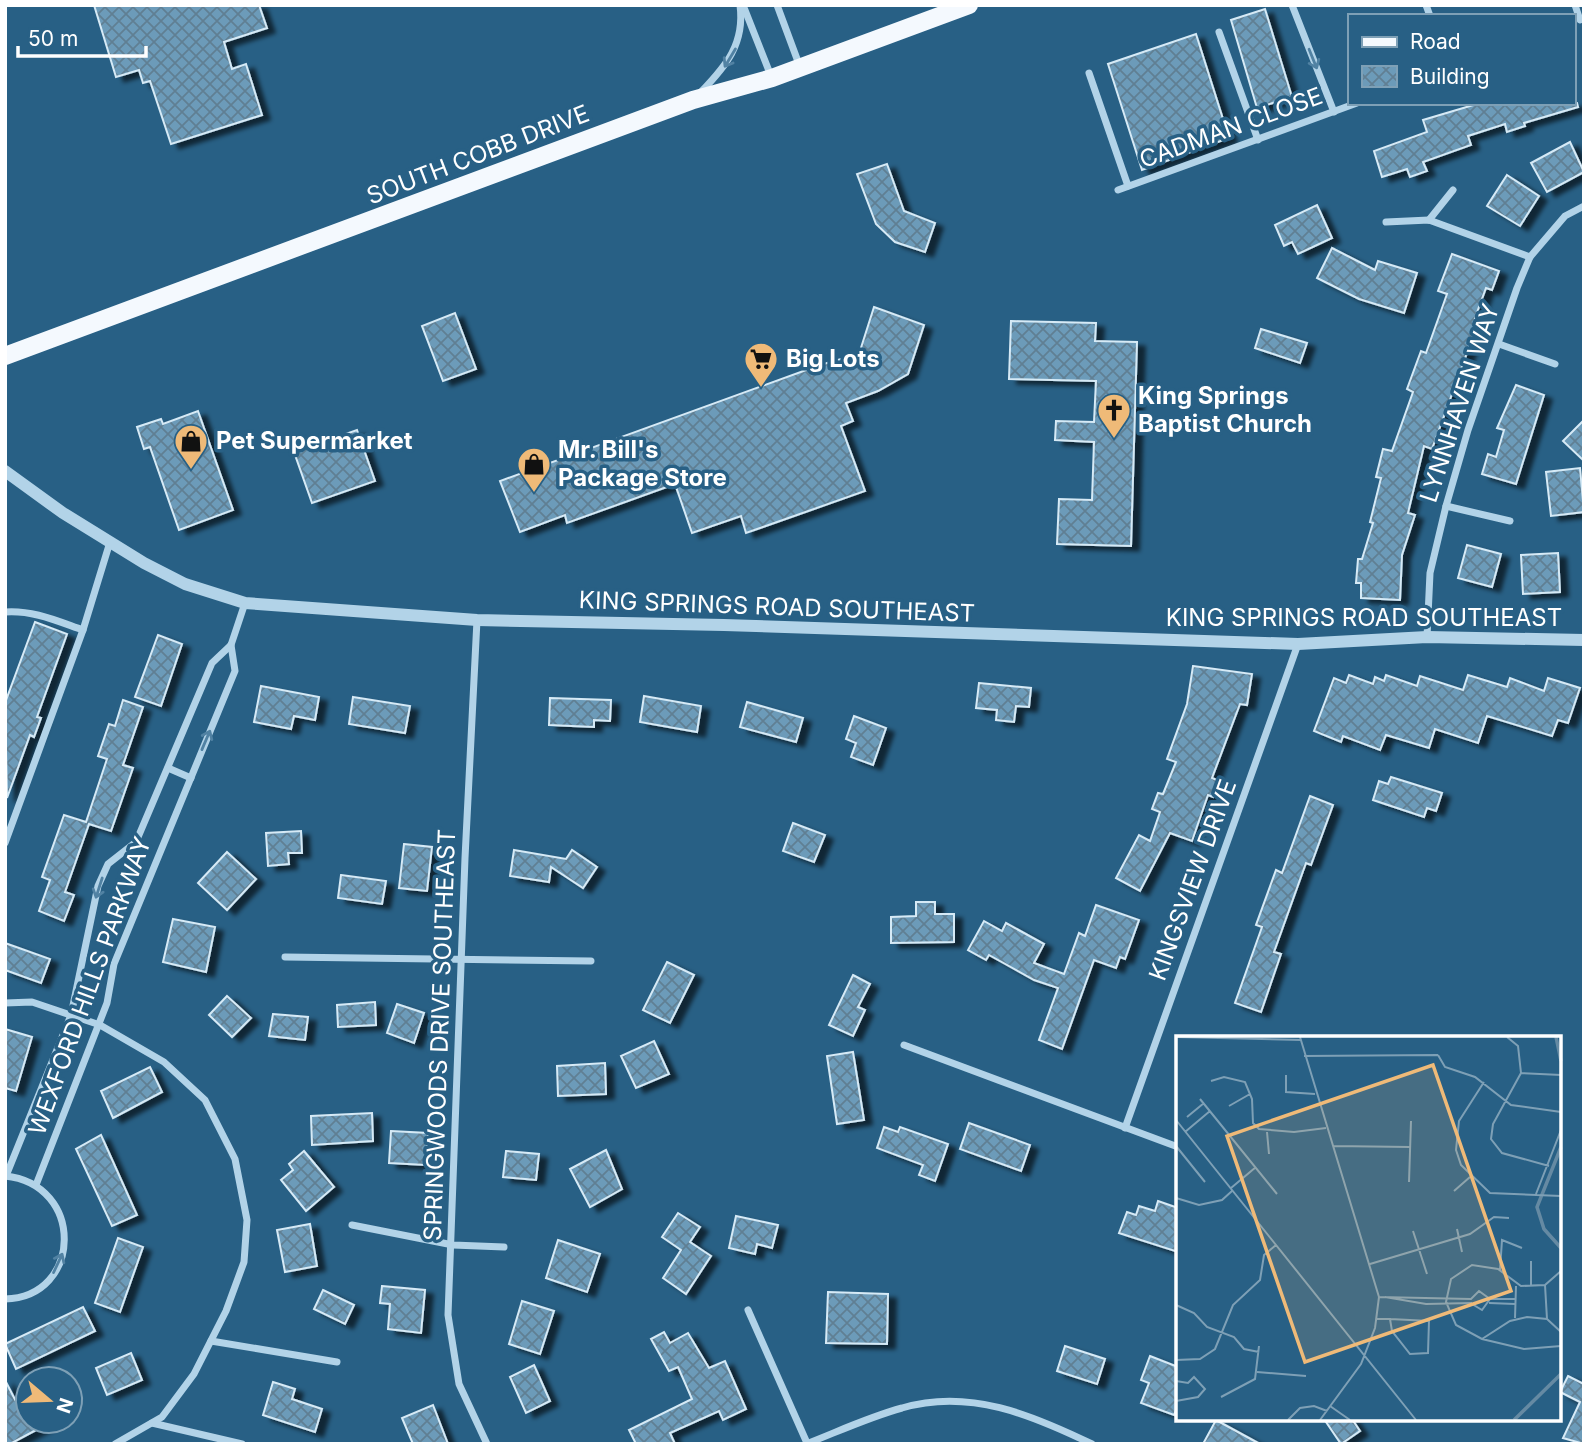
<svg xmlns="http://www.w3.org/2000/svg" width="1589" height="1449" font-family="Inter,sans-serif">
<style>
.building{fill:url(#building-cross-hatch);stroke:#d6eaf6;stroke-width:2;filter:url(#shadow)}
.lines{fill:none;stroke-linecap:round;stroke-linejoin:round}
.minor{stroke:#b2d3e8;stroke-width:7}
.tertiary{stroke:#b2d3e8;stroke-width:12}
.primary{stroke:#f4f9fe;stroke-width:18}
.oneway{stroke:#5182a3}
.labels{text-anchor:middle;stroke-width:7;stroke-linejoin:round;paint-order:stroke}
.street-label{font-size:24px;fill:#fff;stroke:#286085}
.poi-label{font-size:24px;font-weight:bold;fill:#fff;stroke:#286085;text-anchor:start}
.inset-river{fill:none;stroke:#658aa3;stroke-width:3.5}
.inset-road{fill:none;stroke:#7ea0b6;stroke-width:2}
.view{fill:#efba78;fill-opacity:0.15;stroke:#efba78;stroke-width:3.5}
.inset-edge{fill:none;stroke:#fff;stroke-width:3.5}
</style>
<defs>
<pattern id="building-cross-hatch" width="8" height="8" patternUnits="userSpaceOnUse" patternTransform="scale(1.75)"><rect width="8" height="8" fill="#6c9bb9"/><path d="M0 0l8 8M0 8l8-8" fill="none" stroke="#617f93"/></pattern>
<filter id="shadow"><feDropShadow dx="8" dy="4.5" stdDeviation="2" flood-color="#0009"/></filter>
</defs>
<rect width="100%" height="100%" fill="#286085"/>
<g class="building">
<path d="M94 5H259L267 28 224 42 232 69 246 64 262 115 171 144 150 81 143 83 139 70 116 77Z"/>
<path d="M1265 9 1292 97 1257 108 1231 20Z"/>
<path d="M1196 34 1229 138 1142 170 1108 64Z"/>
<path d="M1480 103H1577L1578 107 1524 123 1525 126 1507 132 1505 124 1468 136 1471 145 1423 162 1427 171 1410 177 1407 169 1382 177 1374 151 1427 132 1423 120Z"/>
<path d="M1570 142 1584 172 1547 192 1531 163Z"/>
<path d="M887 164 904 211 935 223 925 252 895 242 876 224 857 174Z"/>
<path d="M1507 175 1539 196 1520 226 1487 206Z"/>
<path d="M1317 205 1332 238 1298 254 1292 242 1284 246 1275 225Z"/>
<path d="M1332 248 1375 270 1378 261 1417 273 1404 313 1359 299 1317 278Z"/>
<path d="M1452 254 1499 271 1492 290 1486 288 1475 318 1479 320 1432 449 1424 446 1408 513 1415 515 1402 555 1400 600 1361 598V583H1356L1358 559H1362L1373 523 1370 522 1381 478 1376 477 1383 449 1392 451 1413 392 1407 389 1421 351 1426 353 1447 294 1438 291Z"/>
<path d="M874 307 924 325 908 374 878 391 846 403 853 421 841 426 865 491 746 533 741 516 692 533 675 484 567 523 565 515 520 532 500 481 820 365 859 354Z"/>
<path d="M455 313 476 369 443 381 422 326Z"/>
<path d="M1011 321 1096 323 1095 341 1137 342 1131 546 1057 544 1059 499 1092 500 1094 442 1055 440 1056 421 1094 422 1096 381 1009 379Z"/>
<path d="M1261 329 1307 343 1300 363 1255 348Z"/>
<path d="M1516 385 1544 395 1516 484 1482 474 1488 454 1496 457 1504 430 1497 428Z"/>
<path d="M198 411 233 510 179 530 150 447 144 449 137 427 161 419 163 424Z"/>
<path d="M1584 420V461L1563 441Z"/>
<path d="M357 430 375 481 312 503 294 452Z"/>
<path d="M1580 468 1584 512 1551 516 1546 472Z"/>
<path d="M1467 545 1501 554 1492 587 1458 578Z"/>
<path d="M1558 553 1560 592 1523 594 1521 555Z"/>
<path d="M35 622 67 634 37 717 41 718 34 737 30 735 7 798 5 703Z"/>
<path d="M158 635 182 644 161 706 135 697Z"/>
<path d="M1193 666 1252 674 1247 705 1240 704 1212 778 1219 781 1213 797 1208 795 1192 841 1170 833 1140 891 1116 878 1139 835 1150 841 1160 812 1152 809 1158 793 1163 794 1176 762 1167 759 1187 704Z"/>
<path d="M1349 675 1373 684 1375 677 1384 681 1386 675 1417 686 1420 676 1463 690 1468 675 1507 687 1510 678 1544 691 1548 678 1580 688 1568 723 1558 720 1552 736 1487 716 1478 743 1435 729 1429 748 1386 735 1380 750 1343 736 1341 742 1314 731 1334 678 1346 683Z"/>
<path d="M979 683 1031 688 1029 707 1016 706 1014 722 996 720 997 710 976 708Z"/>
<path d="M261 686 319 697 315 720 294 716 291 729 254 722Z"/>
<path d="M644 696 701 706 697 732 640 722Z"/>
<path d="M353 697 410 706 405 733 349 724Z"/>
<path d="M550 698 611 700 610 721 594 720V727L549 725Z"/>
<path d="M123 700 143 707 123 765 133 768 111 831 89 824 65 892 74 895 64 921 39 911 50 880 42 877 64 815 86 822 107 759 98 756 109 724 115 726Z"/>
<path d="M747 702 803 718 796 742 740 727Z"/>
<path d="M854 716 886 728 873 765 851 757 856 743 846 739Z"/>
<path d="M1391 777 1442 793 1436 811 1427 808 1424 817 1373 800 1379 781 1388 784Z"/>
<path d="M1310 796 1333 805 1311 865 1306 863 1274 952 1281 954 1261 1012 1235 1003 1262 927 1256 925 1276 870 1282 873Z"/>
<path d="M793 823 825 835 814 862 783 851Z"/>
<path d="M301 831 302 853H288L289 864 268 866 266 833Z"/>
<path d="M404 844 432 847 427 891 399 888Z"/>
<path d="M514 850 566 859 572 850 597 867 583 888 551 867 549 882 510 876Z"/>
<path d="M227 852 256 879 227 910 198 883Z"/>
<path d="M341 875 386 881 382 904 338 898Z"/>
<path d="M916 902H935V914H954V942L891 943V917L916 916Z"/>
<path d="M1096 905 1139 920 1125 959 1120 957 1116 968 1094 960 1062 1049 1039 1040 1058 988 1034 980 989 955 986 960 968 950 984 921 1002 931 1006 923 1044 944 1034 963 1064 974 1079 933 1085 936Z"/>
<path d="M173 919 215 927 206 972 163 962Z"/>
<path d="M5 943 50 959 41 983 5 970Z"/>
<path d="M667 962 694 975 670 1023 643 1010Z"/>
<path d="M853 975 870 984 858 1007 865 1010 853 1036 829 1025Z"/>
<path d="M227 996 251 1018 232 1037 209 1015Z"/>
<path d="M375 1002 376 1025 338 1027 337 1005Z"/>
<path d="M397 1004 424 1013 414 1043 387 1033Z"/>
<path d="M273 1014 308 1017 305 1040 269 1036Z"/>
<path d="M5 1029 32 1037 16 1091 5 1088Z"/>
<path d="M654 1041 669 1074 636 1088 621 1056Z"/>
<path d="M853 1052 864 1120 837 1124 827 1056Z"/>
<path d="M605 1063 606 1094 558 1096 557 1066Z"/>
<path d="M150 1067 162 1092 113 1118 101 1091Z"/>
<path d="M372 1113 373 1141 312 1145 311 1116Z"/>
<path d="M969 1123 1030 1145 1021 1171 960 1149Z"/>
<path d="M884 1127 898 1132 900 1127 948 1144 935 1181 919 1175 923 1165 877 1148Z"/>
<path d="M391 1131 428 1133 426 1165 389 1163Z"/>
<path d="M101 1135 137 1215 112 1226 76 1149Z"/>
<path d="M606 1150 622 1189 590 1207 570 1169Z"/>
<path d="M304 1151 334 1187 306 1211 281 1180 293 1170 289 1164Z"/>
<path d="M506 1151 539 1154 536 1180 503 1177Z"/>
<path d="M1158 1201 1178 1208V1252L1119 1233 1127 1212 1136 1215 1139 1206 1155 1211Z"/>
<path d="M678 1213 700 1227 690 1242 711 1256 686 1294 663 1278 681 1250 662 1237Z"/>
<path d="M736 1216 778 1225 772 1248 757 1244 755 1254 729 1248Z"/>
<path d="M310 1224 317 1266 285 1272 277 1230Z"/>
<path d="M118 1238 143 1247 120 1312 95 1303Z"/>
<path d="M558 1240 600 1254 587 1292 546 1278Z"/>
<path d="M382 1286 425 1290 421 1333 388 1329 390 1304 380 1303Z"/>
<path d="M323 1290 354 1305 345 1324 314 1309Z"/>
<path d="M828 1292 888 1294 887 1344 826 1343Z"/>
<path d="M522 1301 554 1311 540 1354 509 1344Z"/>
<path d="M83 1307 95 1331 16 1369 5 1344Z"/>
<path d="M664 1332 670 1343 688 1333 709 1368 725 1361 746 1409 723 1420 719 1411 670 1433 675 1444H636L629 1430 692 1399 678 1367 669 1371 651 1339Z"/>
<path d="M1065 1346 1105 1359 1097 1384 1057 1371Z"/>
<path d="M131 1353 142 1380 107 1395 96 1368Z"/>
<path d="M1150 1356 1178 1367V1405L1174 1415 1141 1403 1149 1383 1141 1380Z"/>
<path d="M534 1365 550 1401 526 1413 510 1377Z"/>
<path d="M1568 1376 1584 1384V1444L1563 1438 1580 1402 1560 1392Z"/>
<path d="M5 1380 26 1421H53L10 1444H5Z"/>
<path d="M273 1382 295 1389 292 1399 322 1409 315 1432 263 1415Z"/>
<path d="M433 1405 448 1444H413L402 1418Z"/>
<path d="M1324 1419H1352L1360 1431 1341 1444Z"/>
<path d="M1216 1420 1260 1444H1203Z"/>
</g>
<g class="lines">
<g class="minor">
<path d="M743 5 771 76"/>
<path d="M777 5 800 67"/>
<path d="M1292 5 1334 112"/>
<path d="M1426 5 1430 16"/>
<path d="M1575 5 1580 20"/>
<path d="M1219 32 1258 140"/>
<path d="M1089 73 1128 186"/>
<path d="M701 92C726 66 745 44 740 5"/>
<path d="M1118 190 1357 103"/>
<path d="M1429 220 1453 190"/>
<path d="M1386 222 1429 220 1530 257"/>
<path d="M1499 344 1555 364"/>
<path d="M1446 506 1510 521"/>
<path d="M5 612C33 610 57 621 83 630"/>
<path d="M477 620 465 858 448 1315 459 1384 487 1444"/>
<path d="M1427 637 1430 573 1446 506 1468 430 1517 288 1530 257 1565 216 1584 206"/>
<path d="M168 768 191 778"/>
<path d="M5 843 83 630 110 542"/>
<path d="M285 957 591 961"/>
<path d="M5 1003 32 1002 100 1025 164 1062 205 1100 235 1159 247 1220 244 1262 226 1311 194 1374 162 1417 115 1444"/>
<path d="M904 1045 1178 1147"/>
<path d="M1125 1128 1298 644"/>
<path d="M5 1176C85 1184 83 1297 5 1299"/>
<path d="M6 1176 71 1015 98 886 108 864 136 842 212 663 231 645 245 603"/>
<path d="M36 1185 107 1003 114 964 235 671 231 645"/>
<path d="M352 1225 453 1245 504 1247"/>
<path d="M748 1310 807 1443"/>
<path d="M211 1341 337 1362"/>
<path d="M152 1423 242 1444"/>
<path d="M806 1444C837 1432 869 1417 902 1408 969 1388 1032 1415 1092 1444"/>
</g>
<path class="tertiary" d="M5 471 63 513 144 563 185 584 245 603 477 620 724 625 1298 644 1427 637 1584 640"/>
<path class="primary" d="M5 356 693 100 772 78 969 5"/>
</g>
<defs><path id="oneway-shaft" d="M-6 0H5M1.5-3L5.5 0L1.5 3" fill="none" stroke-width="1.6" stroke-linecap="round" stroke-linejoin="round" transform="scale(1.75)"/></defs>
<g class="oneway">
<use href="#oneway-shaft" transform="translate(730 58) rotate(121)"/>
<use href="#oneway-shaft" transform="translate(1313 59) rotate(68)"/>
<use href="#oneway-shaft" transform="translate(206 740) rotate(-67)"/>
<use href="#oneway-shaft" transform="translate(99 888) rotate(108)"/>
<use href="#oneway-shaft" transform="translate(58 1263) rotate(-65)"/>
</g>
<defs>
<symbol id="supermarket-pin" viewBox="-11 -11 22 30"><path d="M0 17L-7.5 6A9.5 9.5 0 1 1 7.5 6Z" fill="#efba78" stroke="#286085"/><path d="M-6-5.5h2.5l.6 2H6L4.5 2H-2.5L-4.4-4H-6ZM-1.5 3.2a1.3 1.3 0 1 0 .1 0ZM3 3.2a1.3 1.3 0 1 0 .1 0Z" fill="#111"/></symbol>
<symbol id="church-pin" viewBox="-11 -11 22 30"><path d="M0 17L-7.5 6A9.5 9.5 0 1 1 7.5 6Z" fill="#efba78" stroke="#286085"/><path d="M-1.2-6h2.4v3.5h3.3v2.4h-3.3V6h-2.4V-.1h-3.3v-2.4h3.3Z" fill="#111"/></symbol>
<symbol id="shop-pin" viewBox="-11 -11 22 30"><path d="M0 17L-7.5 6A9.5 9.5 0 1 1 7.5 6Z" fill="#efba78" stroke="#286085"/><path d="M-5-2.5h2.3a2.7 3.5 0 0 1 5.4 0H5L5.5 6h-11ZM-1.5-2.5h3a1.5 2.3 0 0 0-3 0Z" fill="#111"/></symbol>
</defs>
<g fill-rule="evenodd">
<use href="#supermarket-pin" x="742" y="340" width="38" height="52"/>
<use href="#church-pin" x="1095" y="391" width="38" height="52"/>
<use href="#shop-pin" x="172" y="422" width="38" height="52"/>
<use href="#shop-pin" x="515" y="445" width="38" height="52"/>
</g>
<g class="labels">
<g class="street-label">
<text transform="translate(1231 128) rotate(-20)" y="8">CADMAN CLOSE</text>
<text transform="translate(478 155) rotate(-21)" y="8">SOUTH COBB DRIVE</text>
<text transform="translate(1460 403) rotate(-72)" y="8">LYNNHAVEN WAY</text>
<text transform="translate(777 607) rotate(2)" y="8">KING SPRINGS ROAD SOUTHEAST</text>
<text x="1364" y="626">KING SPRINGS ROAD SOUTHEAST</text>
<text transform="translate(1193 880) rotate(-70)" y="8">KINGSVIEW DRIVE</text>
<text transform="translate(90 986) rotate(-70)" y="8">WEXFORD HILLS PARKWAY</text>
<text transform="translate(440 1035) rotate(-88)" y="8">SPRINGWOODS DRIVE SOUTHEAST</text>
</g>
<g class="poi-label">
<text x="786" y="367">Big Lots</text>
<text x="1138" y="404">King Springs<tspan x="1138" dy="28">Baptist Church</tspan></text>
<text x="216" y="449">Pet Supermarket</text>
<text x="558" y="458">Mr. Bill's<tspan x="558" dy="28">Package Store</tspan></text>
</g>
</g>
<g transform="translate(1176 1036)">
<rect width="385" height="385" fill="#286085"/>
<path class="inset-river" d="M380 1 385 25M385 111 361 171 368 193 385 212M338 384 385 338"/>
<path class="inset-road" d="M0 1 125 4M124 1 203 261 199 292 185 328 144 384M331 1 342 10 345 37 317 88 315 103 326 117 373 130M262 19 269 31 299 41 335 69 385 76M128 20 262 19M345 37 385 39M110 39V56L139 58M35 45 48 41 69 46 76 63 77 87 83 93 118 96 150 92M308 46 283 85 280 114 285 129 314 157 385 160M24 63 101 158M53 70 74 58M11 81 28 67M0 84 240 384M9 96 34 75M91 96 93 118M0 110 29 146M157 110 234 111M233 146 235 85M55 152 80 131M278 155 294 141M360 158 385 94M0 162 23 169 46 164 56 155M281 193 286 216M237 195 251 238M355 225V251M194 228 294 198 318 181 333 182M324 234 326 204 346 212M385 235 369 249 345 250 322 233 296 229 275 243 270 266 280 289 306 303 348 313 385 310M369 249 371 283M203 261 295 263 303 255 314 263H339M209 261 250 268 296 267M313 267 339 268M296 268 306 274 314 263M0 269 18 277 31 291 58 301 68 313 83 316M339 282 340 250M201 283H214L216 295 234 318 252 317 253 285 214 283M306 303 334 285 351 281 371 283 385 296M0 324 24 323 39 313 57 269 84 244 88 219 100 209M81 336 130 340M0 345 12 347 18 341 29 353 22 361 0 365M45 361 79 343 83 310M154 370 174 384M112 384 124 372 138 370 151 375"/>
<path class="view" d="M257 29 335 255 129 326 51 100Z"/>
<rect width="385" height="385" class="inset-edge"/>
</g>
<rect width="1589" height="1449" fill="none" stroke="#ffffff" stroke-width="14"/>
<rect x="1348" y="14" width="228" height="91" fill="#286085" stroke="#7ea0b6" stroke-width="2"/>
<rect x="1362" y="37" width="35" height="10" fill="#f4f9fe" stroke="#7ea0b6" stroke-width="2"/>
<text x="1410" y="49" font-size="21" fill="#ffffff">Road</text>
<rect x="1362" y="66" width="35" height="21" fill="url(#building-cross-hatch)" stroke="#7ea0b6" stroke-width="2"/>
<text x="1410" y="84" font-size="21" fill="#ffffff">Building</text>
<g transform="translate(49 1400) rotate(109)"><circle r="33" fill="#286085" stroke="#7ea0b6" stroke-width="2"/>
<path d="M0-5L12 26L0 18L-12 26Z" fill="#efba78"/>
<text y="-10" font-size="19" font-weight="bold" text-anchor="middle" fill="#ffffff">N</text>
</g>
<path d="M18 46v10h128v-10" fill="none" stroke="#ffffff" stroke-width="3.5"/>
<text x="28" y="46" font-size="21" fill="#ffffff" stroke="#286085" stroke-width="5" paint-order="stroke">50 m</text>
</svg>
